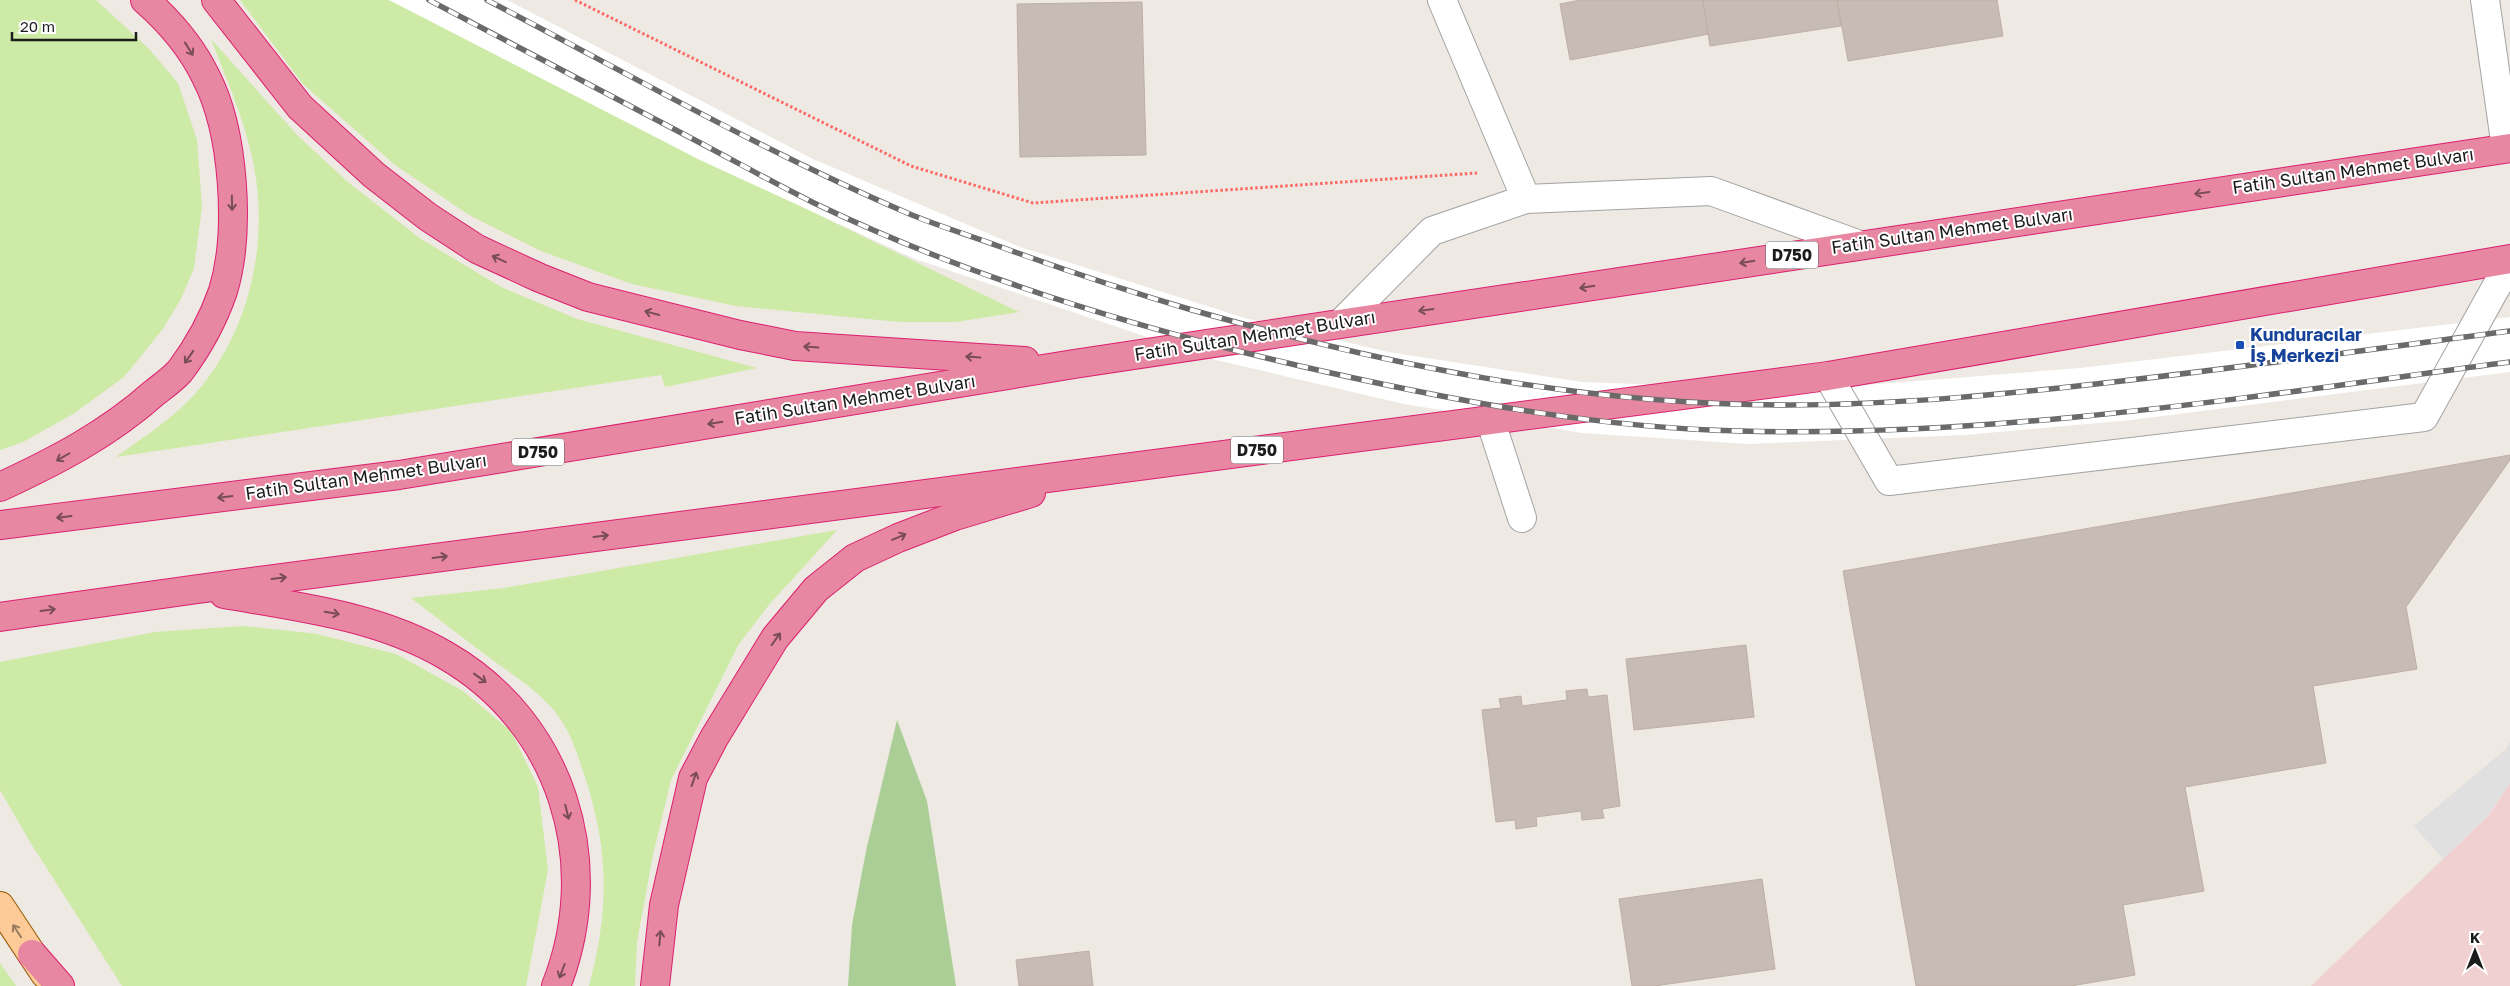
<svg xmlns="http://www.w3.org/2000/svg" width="2510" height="986" font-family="'Golos Text',sans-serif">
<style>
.commercial{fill:#f0d0d1}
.grass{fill:#cdeaa6}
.forest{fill:#abce96}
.parking{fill:#e0e0e0}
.pier{fill:#fff}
.building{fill:#c6bbb5;stroke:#c0aea4}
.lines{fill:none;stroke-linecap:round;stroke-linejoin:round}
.minor-casing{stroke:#a3a3a3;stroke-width:30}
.major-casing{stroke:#955800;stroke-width:30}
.highway-casing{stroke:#db206f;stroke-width:30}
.path{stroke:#fc6965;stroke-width:3;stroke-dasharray:2.5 2.5;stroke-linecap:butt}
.minor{stroke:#fff;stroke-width:28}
.major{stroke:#fdca98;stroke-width:28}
.highway{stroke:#e887a1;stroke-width:28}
.rail-casing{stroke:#6a6a6a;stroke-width:5.5}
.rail{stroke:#fff;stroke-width:4;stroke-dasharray:11;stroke-linecap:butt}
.oneway{stroke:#784c58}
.oneway2{stroke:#987c60}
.transit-dot{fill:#1a4fb4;stroke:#fff;stroke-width:2}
.labels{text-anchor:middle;stroke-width:4;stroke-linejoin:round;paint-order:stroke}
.shield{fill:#fff;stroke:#606060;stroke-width:1}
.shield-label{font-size:16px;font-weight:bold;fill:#1c1c1c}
.street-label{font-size:18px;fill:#1c1c1c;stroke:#fff}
.transit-label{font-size:18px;font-weight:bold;fill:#164399;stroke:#fff;text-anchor:start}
</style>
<rect width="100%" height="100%" fill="#eee9e2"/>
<path class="commercial" d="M2510 783V986H2311L2488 816Z"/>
<g class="grass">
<path d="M0 0H96L148 48 178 83 197 140 202 207 194 268 181 299 162 330 124 377 73 414 23 442 0 450Z"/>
<path d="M240 0H397L831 221 1019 312 955 322H899L736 306 632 284 541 251 469 215 395 165 303 84Z"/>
<path d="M211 39 299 137 349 183 421 239 501 287 577 319 757 368 665 387 661 375 116 457C142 438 171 420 193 396 250 334 271 239 252 157 243 116 226 78 211 39Z"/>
<path d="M837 530 768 606 739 644 671 780 653 855 637 942 635 986H589C610 907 609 848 583 771 576 750 570 731 556 713 536 688 508 672 483 653 459 635 435 616 411 598L504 588Z"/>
<path d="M244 626 317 634 396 654 463 691 511 731 538 787 548 870 526 986H122L30 842 0 790V662L155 632Z"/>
<path d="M0 963 16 986H0Z"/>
</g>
<path class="forest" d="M897 720 927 801 956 986H848L852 925 866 851Z"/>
<path class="parking" d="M2510 742V783L2488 815 2443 859 2414 826 2506 749Z"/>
<path class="pier" d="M389 0H507L813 159 1020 247 1245 318 1388 352 1582 382 1802 390 2080 368 2510 317V372L2131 420 1965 435 1749 444 1582 433 1404 404 1216 360 915 259 700 160Z"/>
<g class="building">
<path d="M1580 0H1703L1709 34 1570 60 1560 4Z"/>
<path d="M1703 0H1837L1841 26 1710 46Z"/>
<path d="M1837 0H1997L2003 36 1848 61Z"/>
<path d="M1142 2 1146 155 1020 157 1017 4Z"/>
<path d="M2510 455V460L2406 607 2417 669 2313 686 2326 763 2185 787 2204 891 2123 905 2135 975 2071 986H1916L1843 571Z"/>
<path d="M1746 645 1754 717 1634 730 1626 659Z"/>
<path d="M1587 689 1588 697 1607 695 1620 806 1602 809 1604 818 1582 820 1581 811 1536 817 1537 826 1516 829 1515 820 1496 822 1482 710 1501 708 1499 699 1521 696 1522 706 1567 700 1566 691Z"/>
<path d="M1762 879 1775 969 1654 986H1632L1619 899Z"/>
<path d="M1089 951 1093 986H1019L1016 960Z"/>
</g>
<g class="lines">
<defs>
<g id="minor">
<path d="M1442 0 1526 199"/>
<path d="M2485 0 2506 148"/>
<path d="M1341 323 1432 231 1526 199 1711 191 1857 244"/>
<path d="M1828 376 1889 481 2424 417 2510 262"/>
<path d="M1490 419 1522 518"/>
</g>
<path id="major" d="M0 906 45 974"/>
<g id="highway">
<path d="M216 0 300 107 374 175 428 217 477 249 540 278 588 297 740 335 795 346 1025 361"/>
<path d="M0 487C56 461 108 434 154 393 163 386 173 379 180 371 198 347 213 320 223 291 241 232 234 131 206 77 192 48 169 21 145 0"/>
<path d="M0 525 399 475 1074 364 2510 148"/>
<path d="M224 594C299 607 378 616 445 655 562 722 605 862 556 986"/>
<path d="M0 617 198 589 1828 376 2510 259"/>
<path d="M32 954 60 986"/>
<path d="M655 986 664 905 693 778 714 738 775 638 816 589 855 558 898 538 955 516 1031 493"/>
</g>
</defs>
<use href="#minor" class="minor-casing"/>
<use href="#major" class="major-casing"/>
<use href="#highway" class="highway-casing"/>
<path class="path" d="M575 0 911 166 1033 203 1477 173"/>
<use href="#minor" class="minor"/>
<use href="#major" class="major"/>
<use href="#highway" class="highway"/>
<defs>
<g id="rail">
<path d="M429 0C515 46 602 91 689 137 731 159 772 182 814 203 976 281 1156 334 1331 373 1466 403 1602 428 1740 431 1998 438 2255 396 2510 362"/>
<path d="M487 0C627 73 766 153 912 215 941 227 972 236 1001 247 1064 270 1127 291 1192 310 1386 365 1583 405 1785 405 1898 405 2010 394 2122 381 2252 366 2381 348 2510 331"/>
</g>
</defs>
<use href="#rail" class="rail-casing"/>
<use href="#rail" class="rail"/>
</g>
<defs><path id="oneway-shaft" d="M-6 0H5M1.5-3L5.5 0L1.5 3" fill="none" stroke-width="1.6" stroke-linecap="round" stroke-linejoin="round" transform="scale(1.25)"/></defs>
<g class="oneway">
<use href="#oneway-shaft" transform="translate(189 49) rotate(58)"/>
<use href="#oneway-shaft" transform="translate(2202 193) rotate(172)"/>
<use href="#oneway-shaft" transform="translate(232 203) rotate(89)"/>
<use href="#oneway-shaft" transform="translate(499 259) rotate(-155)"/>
<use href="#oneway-shaft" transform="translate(1747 262) rotate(171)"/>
<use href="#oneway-shaft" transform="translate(1587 287) rotate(171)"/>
<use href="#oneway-shaft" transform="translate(1426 310) rotate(172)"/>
<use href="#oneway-shaft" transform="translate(652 313) rotate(-165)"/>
<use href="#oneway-shaft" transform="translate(811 347) rotate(-176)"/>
<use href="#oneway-shaft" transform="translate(189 357) rotate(125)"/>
<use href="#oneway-shaft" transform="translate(973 357) rotate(-176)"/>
<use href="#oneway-shaft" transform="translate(715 423) rotate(171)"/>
<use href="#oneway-shaft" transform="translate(63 457) rotate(150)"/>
<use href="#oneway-shaft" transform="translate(225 497) rotate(173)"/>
<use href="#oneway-shaft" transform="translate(64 517) rotate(173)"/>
<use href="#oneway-shaft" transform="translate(601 536) rotate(-7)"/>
<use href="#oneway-shaft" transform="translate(899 537) rotate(-23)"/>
<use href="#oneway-shaft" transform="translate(440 557) rotate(-7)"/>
<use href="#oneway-shaft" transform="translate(279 578) rotate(-7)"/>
<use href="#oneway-shaft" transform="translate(48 610) rotate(-8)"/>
<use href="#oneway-shaft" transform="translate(332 613) rotate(10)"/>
<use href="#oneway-shaft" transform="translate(776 639) rotate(-54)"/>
<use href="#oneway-shaft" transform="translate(480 678) rotate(36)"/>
<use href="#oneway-shaft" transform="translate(694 779) rotate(-71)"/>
<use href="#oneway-shaft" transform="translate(567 812) rotate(76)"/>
<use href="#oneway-shaft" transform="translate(660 938) rotate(-84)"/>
<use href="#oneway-shaft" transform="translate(562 971) rotate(111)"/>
</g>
<use class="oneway2" href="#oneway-shaft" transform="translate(17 931) rotate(-123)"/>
<rect class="transit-dot" x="2235" y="340" width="10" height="10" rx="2.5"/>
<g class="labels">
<g class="shield">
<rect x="1766" y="241.5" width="52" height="27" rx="4"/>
<rect x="1231" y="436.5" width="52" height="27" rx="4"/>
<rect x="512" y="438.5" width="52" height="27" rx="4"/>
</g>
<g class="shield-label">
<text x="1792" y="261">D750</text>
<text x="1257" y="456">D750</text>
<text x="538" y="458">D750</text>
</g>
<g class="street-label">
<text transform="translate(2353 171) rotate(-8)" y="6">Fatih Sultan Mehmet Bulvarı</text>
<text transform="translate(1952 231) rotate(-8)" y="6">Fatih Sultan Mehmet Bulvarı</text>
<text transform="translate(1255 336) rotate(-9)" y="6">Fatih Sultan Mehmet Bulvarı</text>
<text transform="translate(855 400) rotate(-9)" y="6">Fatih Sultan Mehmet Bulvarı</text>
<text transform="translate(366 477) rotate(-8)" y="6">Fatih Sultan Mehmet Bulvarı</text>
</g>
<g class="transit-label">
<text x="2250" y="341">Kunduracılar<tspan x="2250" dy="21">İş Merkezi</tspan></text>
</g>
</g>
<g transform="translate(2475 951)" stroke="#ffffff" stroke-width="4" paint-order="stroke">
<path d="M0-4L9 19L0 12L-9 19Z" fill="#1c1c1c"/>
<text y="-8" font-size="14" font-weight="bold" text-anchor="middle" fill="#1c1c1c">K</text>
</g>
<path d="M12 32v8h124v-8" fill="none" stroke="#1c1c1c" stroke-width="2.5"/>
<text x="20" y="32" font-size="15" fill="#1c1c1c" stroke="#ffffff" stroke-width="4" paint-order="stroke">20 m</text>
</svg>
